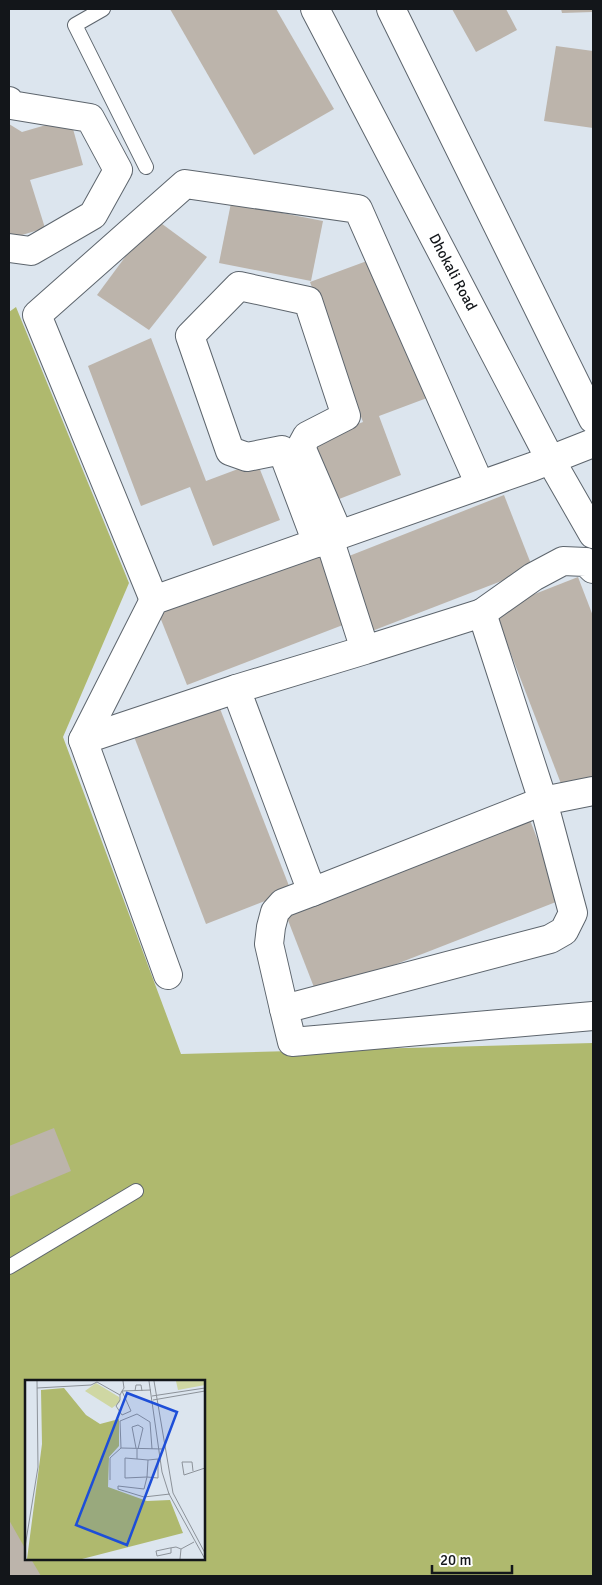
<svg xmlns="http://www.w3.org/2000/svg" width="602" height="1585" font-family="Signika,sans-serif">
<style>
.forest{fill:#afb96e;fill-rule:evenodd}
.building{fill:#bcb4ab}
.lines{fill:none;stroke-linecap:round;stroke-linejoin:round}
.service-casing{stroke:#5d656d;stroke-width:16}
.minor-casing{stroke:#5d656d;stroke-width:30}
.tertiary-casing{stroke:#5d656d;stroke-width:30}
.service{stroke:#fff;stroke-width:14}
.minor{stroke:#fff;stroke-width:28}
.tertiary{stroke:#fff;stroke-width:28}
.labels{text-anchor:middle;stroke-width:4;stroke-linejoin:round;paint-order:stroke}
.street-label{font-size:15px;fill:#13161a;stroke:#fff}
.inset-road{fill:none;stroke:#8c9299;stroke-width:1}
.view{fill:#1d4ed8;fill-opacity:0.15;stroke:#1d4ed8;stroke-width:2.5}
.inset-edge{fill:none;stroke:#13161a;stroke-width:2.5}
</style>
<rect width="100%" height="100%" fill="#dce5ee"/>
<path class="forest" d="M16 307 129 583 63 737 181 1054 593 1043V1576H9V312ZM26 1381H204V1559H26Z"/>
<g class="building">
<path d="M170 9H276L334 109 254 155Z"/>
<path d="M452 9H506L517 30 476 52Z"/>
<path d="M561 9H593V12L562 13Z"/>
<path d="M556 46 593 51V128L544 121Z"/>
<path d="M70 118 83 165 30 180 45 228 9 239V124L22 132Z"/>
<path d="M231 203 323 221 311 281 219 263Z"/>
<path d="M154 218 207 257 149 330 97 295Z"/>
<path d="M375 258 427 398 379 416 401 475 334 501 312 442 363 422 310 282Z"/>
<path d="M151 338 206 481 257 462 280 520 213 546 190 487 141 506 88 366Z"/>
<path d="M504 495 533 569 372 631 344 558Z"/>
<path d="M319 549 348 623 187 685 158 612Z"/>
<path d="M578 577 593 616V783L565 794 494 610Z"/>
<path d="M217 701 291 891 206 924 133 734Z"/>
<path d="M528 815 561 900 317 995 284 910Z"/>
<path d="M54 1128 71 1171 9 1197V1146Z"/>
<path d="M9 1520 26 1550V1559H31L41 1576H9Z"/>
</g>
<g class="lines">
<defs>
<g id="service">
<path d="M103 9 75 25 146 167"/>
<path d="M9 1267 136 1191"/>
</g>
<g id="minor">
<path d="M9 101 11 105 90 118 118 170 93 215 31 251 9 248"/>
<path d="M329 538 365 650 482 613 543 801 312 892 236 689 365 650"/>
<path d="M317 543 282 450 247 457 230 451 190 336 239 286 308 301 346 416 307 436 301 447 339 535"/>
<path d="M154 600 37 315 185 184 358 209 480 485"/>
<path d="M482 613 533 577 563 561 586 562 593 569"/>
<path d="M83 740 236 689"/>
<path d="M593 791 543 801 573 913 564 931 550 939 284 1009 292 1042 593 1016"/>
<path d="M168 975 83 740 154 600 532 467 593 443"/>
<path d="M284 1009 269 944 271 927 275 912 283 903 312 892"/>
</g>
<g id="tertiary">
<path d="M315 9 550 459 593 534"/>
<path d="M391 9 593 419"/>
</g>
</defs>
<use href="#service" class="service-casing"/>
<use href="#minor" class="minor-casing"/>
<use href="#tertiary" class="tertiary-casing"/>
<use href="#service" class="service"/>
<use href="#minor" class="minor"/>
<use href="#tertiary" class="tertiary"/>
</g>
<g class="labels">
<g class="street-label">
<text transform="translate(453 272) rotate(62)" y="5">Dhokali Road</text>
</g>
</g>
<g transform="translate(25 1380)">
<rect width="180" height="180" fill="#dce5ee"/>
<path d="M151 1H180V5L153 10ZM71 3 94 17 95 22 87 28 60 11Z" fill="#cfd7a3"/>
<path d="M39 8 61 35 75 44 94 39V66L84 77 83 107 122 121 145 120 158 153 57 179H2L17 64 16 10Z" fill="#afb96e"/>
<path class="inset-road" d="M98 1 99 8 97 11 95 15V20L91 26 97 35 106 31 97 11 126 10M124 1 137 92 144 114 180 179M129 1 148 113 180 173M12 8 66 5 72 2 95 15M110 11 111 5H116L117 11M127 16 180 8M128 20 180 11M96 68 95 41 112 34 125 42 127 69M111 68 107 47 113 45 118 48 113 69M112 79 100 78V98L122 97 123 80 112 79V69M123 80 133 79V98L122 97 119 109 93 106V109L119 117 145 114M168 91 167 82H157L159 95 180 88M85 100V78L96 68 138 69M0 167 13 87 12 1M146 168V173L132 176 131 171 145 168 151 167 156 169M155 179 156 169 169 162"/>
<path class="view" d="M102 13 152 32 102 165 51 145Z"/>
<rect width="180" height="180" class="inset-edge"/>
</g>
<rect width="602" height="1585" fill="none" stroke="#13161a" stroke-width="20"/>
<path d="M432 1565v8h80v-8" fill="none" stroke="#13161a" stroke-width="2.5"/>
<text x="440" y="1565" font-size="15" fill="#13161a" stroke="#ffffff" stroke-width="4" paint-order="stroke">20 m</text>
</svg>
